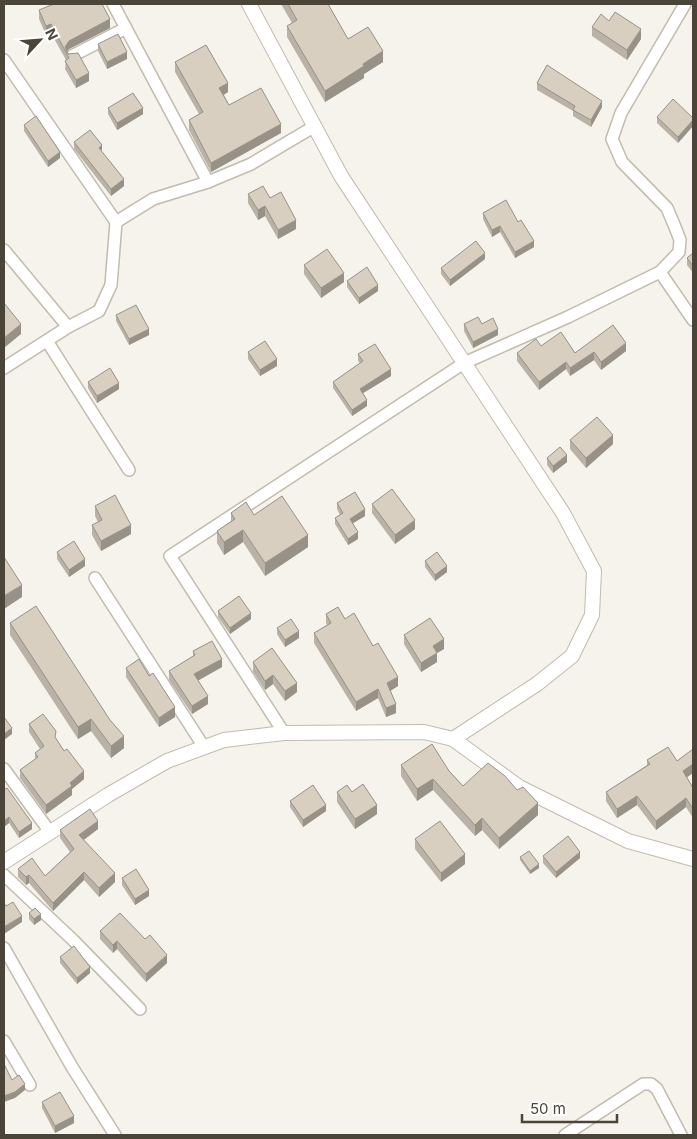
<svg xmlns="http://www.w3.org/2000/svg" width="697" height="1139" font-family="Inter,sans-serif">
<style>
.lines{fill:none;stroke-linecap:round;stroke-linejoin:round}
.minor-casing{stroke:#c2bbae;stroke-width:14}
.tertiary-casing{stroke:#c2bbae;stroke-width:16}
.minor{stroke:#fff;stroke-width:11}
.tertiary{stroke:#fff;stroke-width:14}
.wall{fill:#bab2a6}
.shaded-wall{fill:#979187}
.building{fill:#d8cfc1;stroke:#979187}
</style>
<rect width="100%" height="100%" fill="#f6f3ec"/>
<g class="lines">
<defs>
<g id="minor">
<path d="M113 4 208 182"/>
<path d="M72 56 126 28"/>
<path d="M4 60 116 222"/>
<path d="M4 250 68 327"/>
<path d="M660 272 693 320"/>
<path d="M47 341 129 470"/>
<path d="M4 368 68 327 99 311 111 285 116 222 153 199 208 182 251 164 315 126"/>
<path d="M95 578 204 747"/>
<path d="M284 733 170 556 464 363 568 317 660 272 679 252 680 240 675 227 667 208 622 162 612 139 621 113 685 4"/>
<path d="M4 769 50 832"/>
<path d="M4 875 74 941 140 1009"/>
<path d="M4 948 72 1067 115 1135"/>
<path d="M4 1041 30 1085"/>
<path d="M565 1135 643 1084H651L657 1089 681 1135"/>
</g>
<g id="tertiary">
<path d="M453 739 519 787 628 841 693 859"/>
<path d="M4 862 108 795 167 761 224 740 284 733 424 732 453 739 537 684 572 656 592 615 594 571 563 513 341 176 249 4"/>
</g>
</defs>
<use href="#minor" class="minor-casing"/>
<use href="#tertiary" class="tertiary-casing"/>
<use href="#minor" class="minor"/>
<use href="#tertiary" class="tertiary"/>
</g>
<g class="wall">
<path d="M281 4H328L348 39 383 62 364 74V78L325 102 287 37V26L292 23Z"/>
<path d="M39 10 110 28 69 49 67 51 89 81 76 88 65 69 66 60 51 33 46 35 39 19Z"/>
<path d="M609 21 641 39 627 60 592 36V27Z"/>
<path d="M98 44 127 59 107 69 98 51Z"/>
<path d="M175 62 228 92 224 95 229 105 281 133 211 172 189 130V120L199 114 175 72Z"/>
<path d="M537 83 602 107 591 127 573 116V111L537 90Z"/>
<path d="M108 108 143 114 117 130 108 114Z"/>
<path d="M657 117 693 118V126L678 143 657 123Z"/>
<path d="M24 125 60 158 48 167 24 131Z"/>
<path d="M74 142 102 152 124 186 111 196 74 149Z"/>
<path d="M248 194 270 198 296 229 278 239 265 216 258 220 248 203Z"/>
<path d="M483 213 534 247 515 258 500 232 492 237 483 219Z"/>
<path d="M693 253V273L687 265V258Z"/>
<path d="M485 259 450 286 441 274V268Z"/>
<path d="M304 265 344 282 321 298 304 274Z"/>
<path d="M347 281 378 291 359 304 347 287Z"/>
<path d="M116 315 149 335 129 345 116 321Z"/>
<path d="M464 324H482L498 335 473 348 464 331Z"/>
<path d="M541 346 575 353 626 351 601 370 594 360 570 376 566 369 539 390 517 361V353Z"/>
<path d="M248 352 277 366 260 376 248 359Z"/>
<path d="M358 354 391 376 363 393 367 406 352 416 333 388V382L360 363 358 361Z"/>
<path d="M88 382 119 389 97 403 88 388Z"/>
<path d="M570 440 613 444 586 468 570 449Z"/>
<path d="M547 458 567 462 553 473 547 465Z"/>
<path d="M337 503 365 516 353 523 358 539 348 545 335 524V518L340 515 337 509Z"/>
<path d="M372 504 415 529 395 544 372 513Z"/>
<path d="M95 506 131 534 101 551 92 535V525L98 522 95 516Z"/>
<path d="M231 513 254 515 308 547 265 576 243 542 224 555 217 543V531L231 521Z"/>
<path d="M57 552 85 566 69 577 57 559Z"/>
<path d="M425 561 447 572 435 581 425 567Z"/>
<path d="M218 611 251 619 230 634 218 617Z"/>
<path d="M326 614 345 619 398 686 390 691 396 713 386 717 378 698 356 711 314 643V633L327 625 326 623Z"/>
<path d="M10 623 124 748 111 758 91 731 78 739 10 635Z"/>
<path d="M277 628 299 638 285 647 277 634Z"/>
<path d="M404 635 444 649 437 653V662L421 672 404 644Z"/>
<path d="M272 648 297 692 285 701 273 684 265 690 253 672V662Z"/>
<path d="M193 651 222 667 198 680 208 704 192 714 169 680V671L193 656Z"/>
<path d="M126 668 175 717 159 727 126 677Z"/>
<path d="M29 724 56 739 84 779 72 789V795L46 814 20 778V770L35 759V753L40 749 29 732Z"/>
<path d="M693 749V773L687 777 693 788V818L686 807 656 830 637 805 617 818 606 801V792L647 765V760L677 761Z"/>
<path d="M401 765 449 771 463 786 538 815 499 849 482 830 475 836 433 790 417 801 401 776Z"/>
<path d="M4 790 32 829 19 838 9 823 4 827Z"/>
<path d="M337 792H352L377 814 355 829 337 802Z"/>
<path d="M290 801 326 811 303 827 290 807Z"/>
<path d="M98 829 84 840 115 882 99 897 84 880 53 911 29 883 26 885 18 877V869L45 876 70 852 60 838V830Z"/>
<path d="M415 839 465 864 441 882 415 849Z"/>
<path d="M543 856 580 858 556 878 543 863Z"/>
<path d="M520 857 539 868 530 874 520 860Z"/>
<path d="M122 878 149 896 135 905 122 885Z"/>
<path d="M29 913 41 920 34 925 29 919Z"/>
<path d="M100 931 145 939 167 963 146 982 117 949 113 953 100 939Z"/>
<path d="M60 957 90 973 77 984 60 963Z"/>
<path d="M42 1102 74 1123 55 1133 42 1108Z"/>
</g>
<g class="shaded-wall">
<path d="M110 19V28L69 49 66 53 65 47 69 41Z"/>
<path d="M51 24V33L46 35V26Z"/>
<path d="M641 29V39L627 60V50Z"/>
<path d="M383 51V62L364 74V78L325 102V91L363 64Z"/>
<path d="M127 52V59L107 69V62Z"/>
<path d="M89 73V81L76 88V80Z"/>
<path d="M228 83V92L219 97V88Z"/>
<path d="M602 101V107L591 127V120Z"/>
<path d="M143 108V114L117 130V123Z"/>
<path d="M693 120V126L678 143V137Z"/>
<path d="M281 124V133L211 172V163Z"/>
<path d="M102 145V151L99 148Z"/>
<path d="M60 152V158L48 167V161Z"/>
<path d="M124 179V186L111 196V189Z"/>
<path d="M265 206V216L258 220V210Z"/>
<path d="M296 220V229L278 239V230Z"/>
<path d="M500 226V232L492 237V230Z"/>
<path d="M534 241V247L515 258V252Z"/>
<path d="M485 253V259L450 286V280Z"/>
<path d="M344 273V282L321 298V288Z"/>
<path d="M378 285V291L359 304V298Z"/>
<path d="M21 324V334L4 348V338Z"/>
<path d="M149 329V335L129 345V339Z"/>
<path d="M498 329V335L473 348V342Z"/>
<path d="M626 343V351L601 370V362Z"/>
<path d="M594 352V360L570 376V368Z"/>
<path d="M277 359V366L260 376V370Z"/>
<path d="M566 362V369L539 390V382Z"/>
<path d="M391 369V376L360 395V389Z"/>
<path d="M119 383V389L97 403V396Z"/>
<path d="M367 400V406L352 416V410Z"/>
<path d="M613 435V444L586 468V458Z"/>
<path d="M567 455V462L553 473V466Z"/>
<path d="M365 509V516L350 525V519Z"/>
<path d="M415 520V529L395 544V535Z"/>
<path d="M131 525V534L101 551V541Z"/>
<path d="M243 530V542L224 555V542Z"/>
<path d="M358 532V539L348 545V539Z"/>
<path d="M308 535V547L265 576V563Z"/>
<path d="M85 559V566L69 577V570Z"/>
<path d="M447 566V572L435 581V575Z"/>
<path d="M22 585V597L4 609V596Z"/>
<path d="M251 613V619L230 634V628Z"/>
<path d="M299 631V638L285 647V640Z"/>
<path d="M444 639V649L437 653V662L421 672V663L433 646Z"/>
<path d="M222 659V667L194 683V674Z"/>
<path d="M273 675V684L265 690V681Z"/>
<path d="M398 677V686L387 693V683Z"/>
<path d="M297 683V692L285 701V691Z"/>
<path d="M378 689V698L356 711V702Z"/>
<path d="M208 696V704L192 714V706Z"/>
<path d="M396 704V713L386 717V708Z"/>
<path d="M175 707V717L159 727V718Z"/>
<path d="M91 719V731L78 739V727Z"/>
<path d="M12 728V734L4 740V734Z"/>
<path d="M124 736V748L111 758V746Z"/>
<path d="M693 764V773L683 780V771Z"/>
<path d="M84 771V779L72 789V795L46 814V805L70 783Z"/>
<path d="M433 779V790L417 801V789Z"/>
<path d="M637 796V805L617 818V809Z"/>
<path d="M686 798V807L656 830V821Z"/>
<path d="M538 803V815L499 849V838Z"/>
<path d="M326 805V811L303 827V820Z"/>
<path d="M377 805V814L355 829V819Z"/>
<path d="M9 817V823L4 827V821Z"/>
<path d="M482 818V830L475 836V825Z"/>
<path d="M98 821V829L79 843V835Z"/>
<path d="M32 823V829L19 838V832Z"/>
<path d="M580 852V858L556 878V872Z"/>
<path d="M465 854V864L441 882V873Z"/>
<path d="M539 864V868L530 874V871Z"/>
<path d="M84 872V880L53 911V903Z"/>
<path d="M115 873V882L99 897V888Z"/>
<path d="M29 875V883L26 885V877Z"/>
<path d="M149 890V896L135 905V899Z"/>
<path d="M41 914V920L34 925V919Z"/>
<path d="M22 916V922L4 934V927Z"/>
<path d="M117 941V949L113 953V945Z"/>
<path d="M167 955V963L146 982V974Z"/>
<path d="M90 967V973L77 984V978Z"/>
<path d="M25 1084V1090L15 1098 4 1102V1096Z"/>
<path d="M74 1116V1123L55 1133V1126Z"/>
</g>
<g class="building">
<path d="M54 4H102L110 19 69 41 65 47 68 54 78 53 89 73 76 80 65 61 69 58 51 24 46 26 39 10Z"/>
<path d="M288 4H328L348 39 368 27 383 51 363 64 364 66 325 91 287 26 297 20Z"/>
<path d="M615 12 641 29 627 50 592 27 601 14 609 21Z"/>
<path d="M118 34 127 52 107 62 98 44Z"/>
<path d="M206 45 228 83 219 88 229 105 261 88 281 124 211 163 189 120 203 112 175 62Z"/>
<path d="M547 65 602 101 591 120 573 110 575 106 537 83Z"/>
<path d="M133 93 143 108 117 123 108 108Z"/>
<path d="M673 99 693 118V120L678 137 657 117Z"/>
<path d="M36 116 60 152 48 161 24 125Z"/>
<path d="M90 130 102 145 99 148 124 179 111 189 74 142Z"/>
<path d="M263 186 270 198 281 192 296 220 278 230 265 206 258 210 248 194Z"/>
<path d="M506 200 518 222 521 220 534 241 515 252 500 226 492 230 483 213Z"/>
<path d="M476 241 485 253 450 280 441 268Z"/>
<path d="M327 249 344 273 321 288 304 265Z"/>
<path d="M693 253V266L687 258Z"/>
<path d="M367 267 378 285 359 298 347 281Z"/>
<path d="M4 303 21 324 4 338Z"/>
<path d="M136 305 149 329 129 339 116 315Z"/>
<path d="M478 317 482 324 493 318 498 329 473 342 464 324Z"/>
<path d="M613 325 626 343 601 362 594 352 570 368 566 362 539 382 517 353 536 339 541 346 561 332 575 353Z"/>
<path d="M265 341 277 359 260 370 248 352Z"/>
<path d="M375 344 391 369 360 389 367 400 352 410 333 382 363 361 358 354Z"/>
<path d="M110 368 119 383 97 396 88 382Z"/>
<path d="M597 417 613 435 586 458 570 440Z"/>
<path d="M560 447 567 455 553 466 547 458Z"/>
<path d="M392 489 415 520 395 535 372 504Z"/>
<path d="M355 492 365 509 350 519 358 532 348 539 335 518 343 513 337 503Z"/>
<path d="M115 495 131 525 101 541 92 525 102 520 95 506Z"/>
<path d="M282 496 308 535 265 563 243 530 224 542 217 531 235 519 231 513 246 502 254 515Z"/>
<path d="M74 541 85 559 69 570 57 552Z"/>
<path d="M437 552 447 566 435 575 425 561Z"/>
<path d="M4 557 22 585 4 596Z"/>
<path d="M239 596 251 613 230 628 218 611Z"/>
<path d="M36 606 110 720 124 736 111 746 91 719 78 727 10 623Z"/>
<path d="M338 607 345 619 354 613 373 646 378 643 398 677 387 683 396 704 386 708 378 689 356 702 314 633 331 623 326 614Z"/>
<path d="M430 618 444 639 433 646 437 653 421 663 404 635Z"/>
<path d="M291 619 299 631 285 640 277 628Z"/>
<path d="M212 641 222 659 194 674 208 696 192 706 169 671 195 655 193 651Z"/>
<path d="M272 648 297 683 285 691 273 675 265 681 253 662Z"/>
<path d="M139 659 149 676 153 673 175 707 159 718 126 668Z"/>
<path d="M43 714 56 731 55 737 64 751 67 749 84 771 70 783 72 786 46 805 20 770 38 757 35 753 44 746 29 724Z"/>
<path d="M4 717 12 728 4 734Z"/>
<path d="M432 744 449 771 463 786 488 763 505 776 517 790 523 787 538 803 499 838 482 818 475 825 433 779 417 789 401 765Z"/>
<path d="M668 747 677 761 693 749V764L683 771 693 788V809L686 798 656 821 637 796 617 809 606 792 650 764 647 760Z"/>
<path d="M363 784 377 805 355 819 337 792 347 785 352 792Z"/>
<path d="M313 785 326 805 303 820 290 801Z"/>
<path d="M7 788 32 823 19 832 9 817 4 821V790Z"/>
<path d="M90 809 98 821 79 835 115 873 99 888 84 872 53 903 29 875 26 877 18 869 32 858 45 876 74 849 60 830Z"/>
<path d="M440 821 465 854 441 873 415 839Z"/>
<path d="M568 836 580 852 556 872 543 856Z"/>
<path d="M529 851 539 864 530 871 520 857Z"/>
<path d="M136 869 149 890 135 899 122 878Z"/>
<path d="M13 902 22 916 4 927V903L6 906Z"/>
<path d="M35 908 41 914 34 919 29 913Z"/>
<path d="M120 913 145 939 150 935 167 955 146 974 117 941 113 945 100 931Z"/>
<path d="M74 946 90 967 77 978 60 957Z"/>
<path d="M4 1064 12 1080 19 1075 25 1084 15 1092 4 1096Z"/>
<path d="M60 1092 74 1116 55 1126 42 1102Z"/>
</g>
<rect width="697" height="1139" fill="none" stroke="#4b4439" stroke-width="10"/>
<g transform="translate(40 40) rotate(64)" stroke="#ffffff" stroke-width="4" paint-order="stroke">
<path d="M0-4L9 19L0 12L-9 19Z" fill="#4b4439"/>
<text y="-8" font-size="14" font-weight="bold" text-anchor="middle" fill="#4b4439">N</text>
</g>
<path d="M522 1114v8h95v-8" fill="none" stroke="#4b4439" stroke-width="2.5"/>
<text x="530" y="1114" font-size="15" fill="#4b4439" stroke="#ffffff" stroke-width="4" paint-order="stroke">50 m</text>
</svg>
